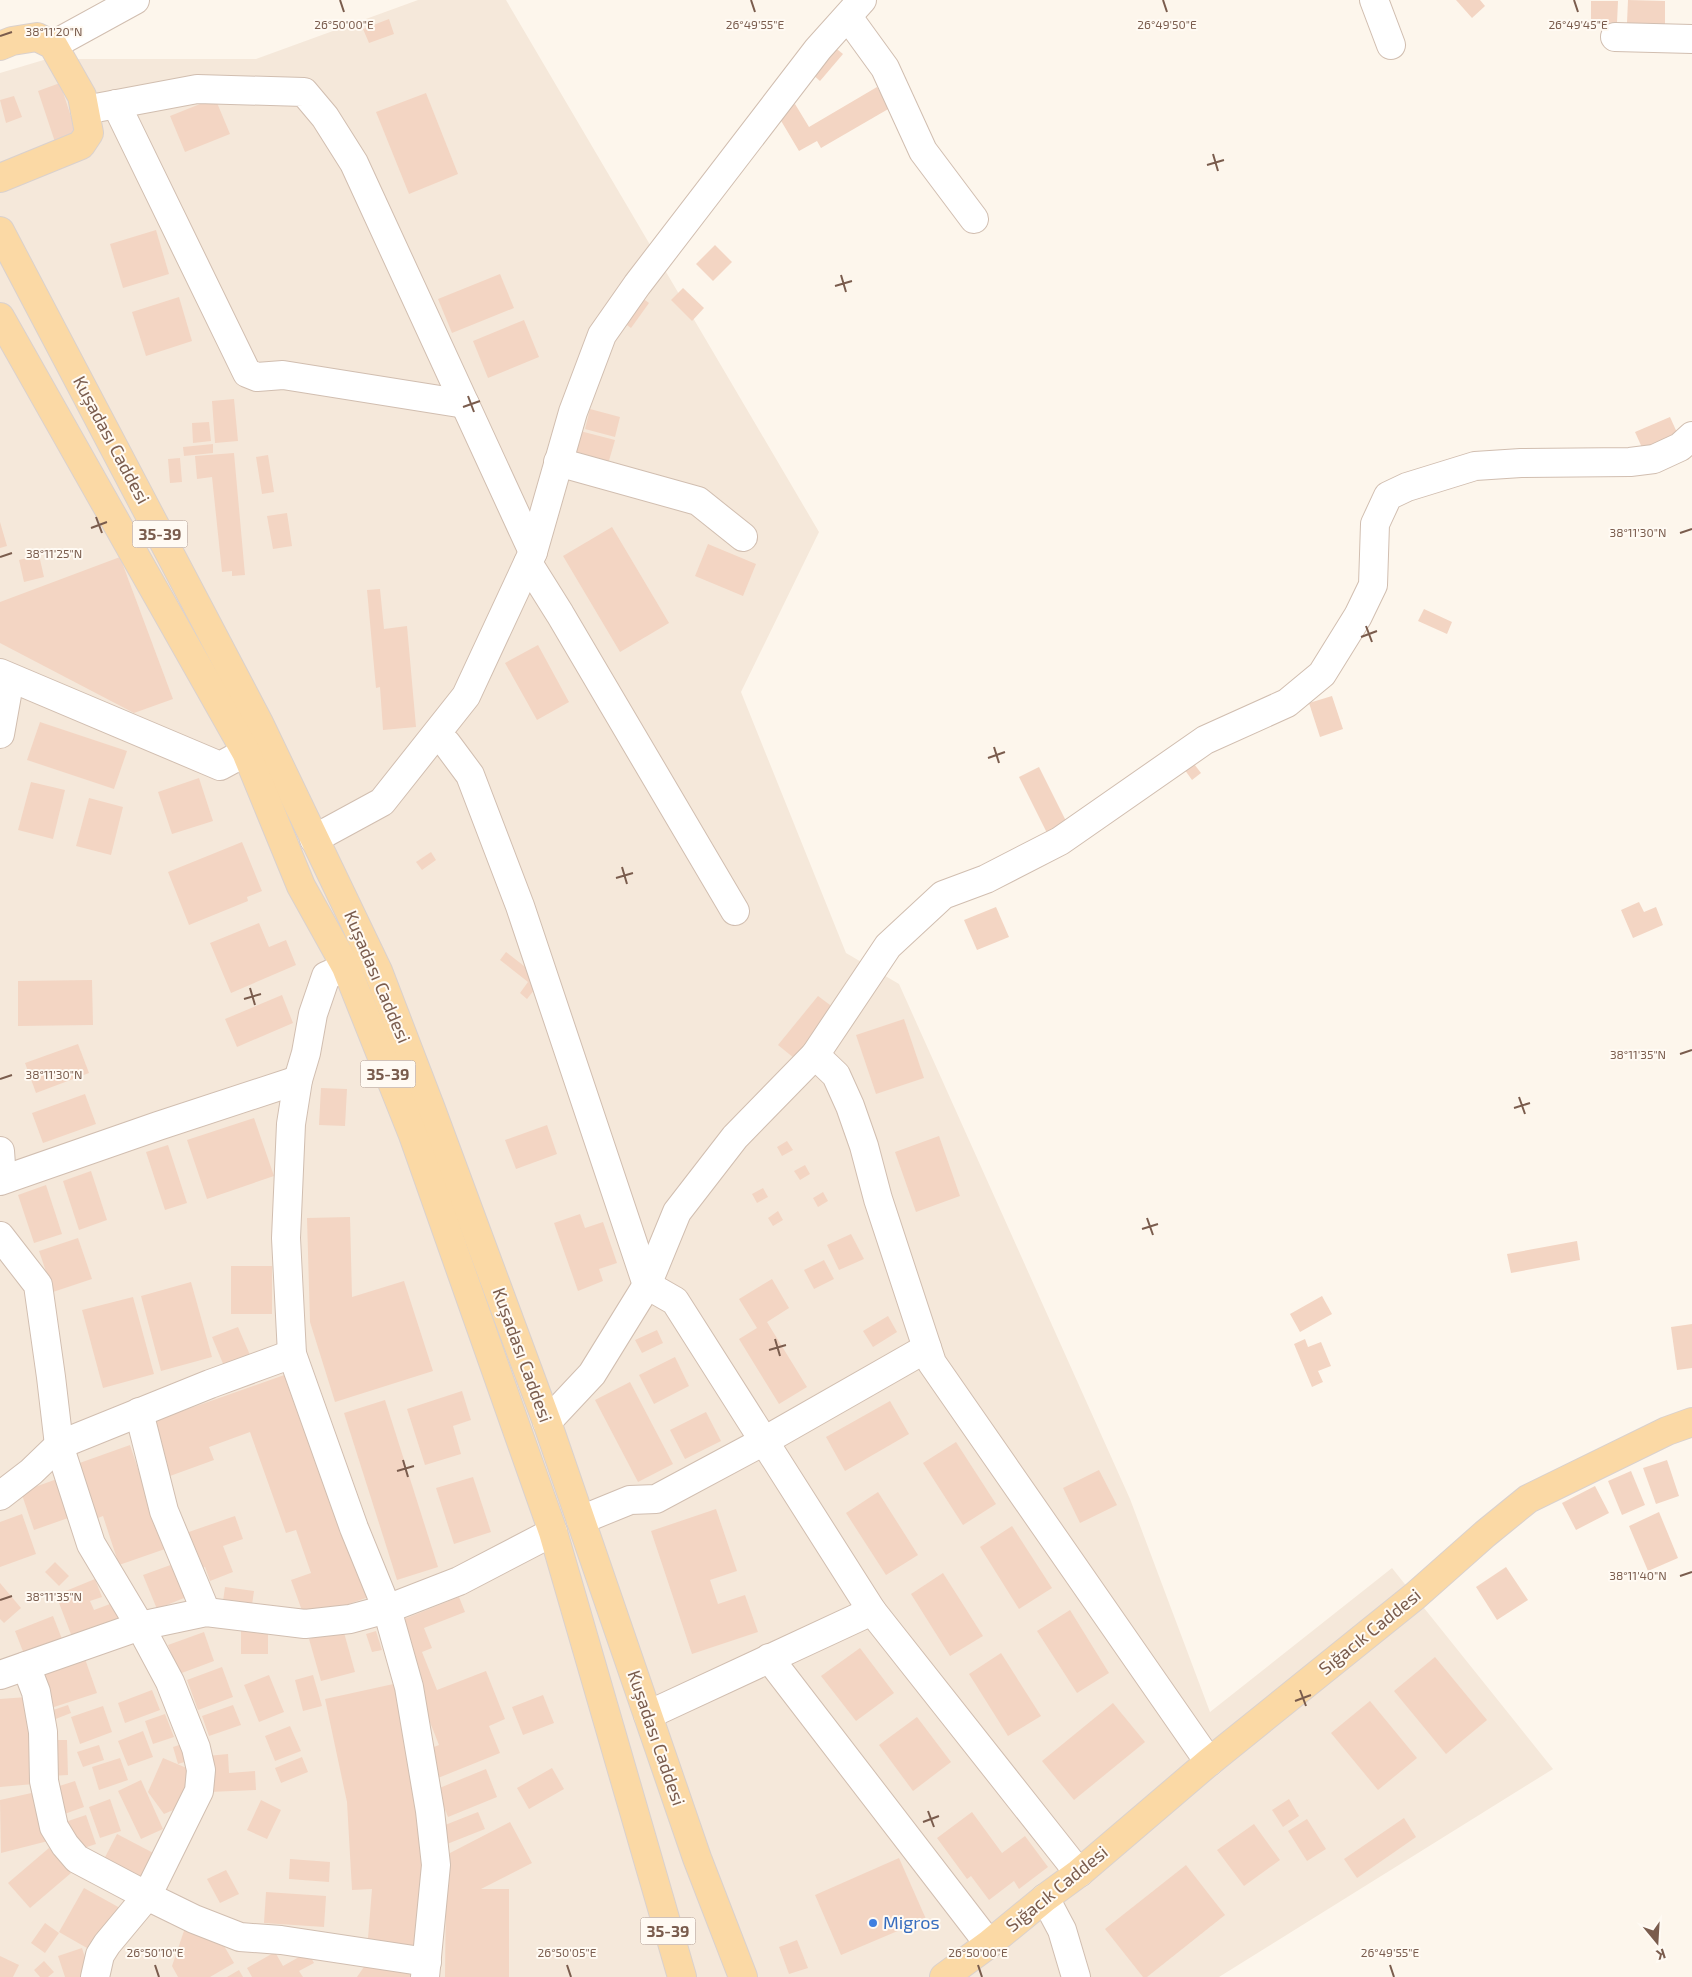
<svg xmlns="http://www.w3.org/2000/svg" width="1692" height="1977" font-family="'Exo 2',sans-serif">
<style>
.residential{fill:#f5e8da}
.building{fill:#f3d5c3}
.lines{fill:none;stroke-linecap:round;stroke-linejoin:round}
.minor-casing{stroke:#d1beb0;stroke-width:30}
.major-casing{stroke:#dad1cd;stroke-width:30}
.minor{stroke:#fff;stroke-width:28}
.major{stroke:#fbd9a5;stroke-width:28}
.ticks{fill:none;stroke:#7a5c4d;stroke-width:2}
.shop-dot{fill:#3f7fe0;stroke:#fffaf3;stroke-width:2}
.labels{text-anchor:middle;stroke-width:4;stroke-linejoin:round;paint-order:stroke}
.shield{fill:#fffaf3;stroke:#a28b7f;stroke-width:1}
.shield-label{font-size:16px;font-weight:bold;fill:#7a5c4d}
.street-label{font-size:18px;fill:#7a5c4d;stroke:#fffaf3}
.shop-label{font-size:18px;fill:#366cbe;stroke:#fffaf3;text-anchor:start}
.ticks-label{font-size:12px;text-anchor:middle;fill:#7a5c4d;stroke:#fffaf3;stroke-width:4;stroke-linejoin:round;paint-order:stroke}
</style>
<rect width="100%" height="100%" fill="#fdf6ec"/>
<path class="residential" d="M418 0H506L819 532 741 692 846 953 899 984 1130 1499 1210 1712 1392 1568 1553 1769 1219 1977H0V73L47 59H256Z"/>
<g class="building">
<path d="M1456 0H1480L1485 6 1472 18Z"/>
<path d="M1628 0 1665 1V24L1627 23Z"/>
<path d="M1591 1H1618L1617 23 1591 22Z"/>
<path d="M389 19 394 34 369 43 363 29Z"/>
<path d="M833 46 843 54 820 81 811 73Z"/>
<path d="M60 83 77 135 55 142 38 91Z"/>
<path d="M877 87 890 108 821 148 817 141 799 151 777 114 795 104 809 127Z"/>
<path d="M426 93 458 174 409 194 376 112Z"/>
<path d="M14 96 22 117 6 123 0 100Z"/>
<path d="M215 98 230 134 185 152 170 116Z"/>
<path d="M156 230 169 274 123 288 110 244Z"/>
<path d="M715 245 732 262 713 281 696 264Z"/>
<path d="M500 274 514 308 452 333 438 299Z"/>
<path d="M683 288 704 308 692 321 671 300Z"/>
<path d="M638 295 649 303 631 328 620 320Z"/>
<path d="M179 297 192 341 146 356 132 312Z"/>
<path d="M524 320 539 357 488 378 473 341Z"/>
<path d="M234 399 238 441 215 443 212 401Z"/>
<path d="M590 409 620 417 615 437 585 429Z"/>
<path d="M1670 417 1679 437 1644 452 1635 432Z"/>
<path d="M209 422 211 441 193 443 192 423Z"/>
<path d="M580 431 615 440 608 464 573 456Z"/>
<path d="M213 444V453L184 456 183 447Z"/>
<path d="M234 453 245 575 232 576V571L222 572 212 477 197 479 195 456Z"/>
<path d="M268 455 274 492 262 494 256 457Z"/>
<path d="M180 458 182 482 170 483 168 459Z"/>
<path d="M287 513 292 546 273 549 267 516Z"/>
<path d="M0 522 7 546 0 548Z"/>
<path d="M612 527 669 623 620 652 563 556Z"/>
<path d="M708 544 756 564 743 596 695 576Z"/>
<path d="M39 555 44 577 24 582 19 560Z"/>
<path d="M120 557 173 699 134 713 0 643V602Z"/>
<path d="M380 589 384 629 407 626 416 727 383 730 380 687 376 688 367 590Z"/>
<path d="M1424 609 1452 622 1447 634 1418 621Z"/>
<path d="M538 645 569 702 537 720 505 663Z"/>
<path d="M1332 696 1343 729 1320 737 1309 703Z"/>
<path d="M40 722 127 751 114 789 27 760Z"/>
<path d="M1191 760 1201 773 1192 780 1182 766Z"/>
<path d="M1039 767 1067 823 1047 833 1019 777Z"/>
<path d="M199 778 213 821 172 834 158 792Z"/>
<path d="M31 782 65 790 53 839 18 830Z"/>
<path d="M89 798 123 807 111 855 76 846Z"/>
<path d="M242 842 262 891 247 897 248 901 189 925 168 872Z"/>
<path d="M431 852 436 860 422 870 416 862Z"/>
<path d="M1639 902 1644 912 1656 907 1663 925 1633 938 1621 910Z"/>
<path d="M996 907 1009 937 977 950 964 920Z"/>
<path d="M259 923 269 947 286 940 296 965 231 993 210 943Z"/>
<path d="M506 952 542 980 527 999 520 993 528 982 500 960Z"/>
<path d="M92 980 93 1025 18 1026V981Z"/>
<path d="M282 995 293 1023 237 1047 225 1019Z"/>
<path d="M818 996 834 1008 794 1058 778 1045Z"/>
<path d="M904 1019 924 1078 876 1094 856 1035Z"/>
<path d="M78 1044 89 1073 36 1093 25 1063Z"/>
<path d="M321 1088 347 1089 345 1126 319 1125Z"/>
<path d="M85 1094 96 1124 43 1143 32 1113Z"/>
<path d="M254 1118 274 1176 207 1199 187 1140Z"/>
<path d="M547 1125 557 1154 516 1169 505 1140Z"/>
<path d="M939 1136 960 1196 916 1212 895 1152Z"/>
<path d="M787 1141 793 1150 782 1156 777 1147Z"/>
<path d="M168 1145 187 1203 165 1210 146 1152Z"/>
<path d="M805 1165 810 1174 800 1180 794 1171Z"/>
<path d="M91 1171 107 1220 79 1230 63 1181Z"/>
<path d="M46 1185 62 1234 34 1243 18 1195Z"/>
<path d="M763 1188 768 1197 757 1203 752 1194Z"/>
<path d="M823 1192 828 1201 818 1207 813 1198Z"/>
<path d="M778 1211 783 1220 773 1226 768 1218Z"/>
<path d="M580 1214 585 1228 603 1222 617 1263 599 1269 603 1281 578 1291 554 1223Z"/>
<path d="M350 1217 352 1297 404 1281 433 1371 335 1402 310 1322 307 1218Z"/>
<path d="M851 1234 864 1259 839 1270 827 1245Z"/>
<path d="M78 1238 92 1279 53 1292 39 1251Z"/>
<path d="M1577 1241 1580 1260 1511 1273 1507 1254Z"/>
<path d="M824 1260 834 1279 814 1289 804 1270Z"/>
<rect x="231" y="1266" width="41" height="48"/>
<path d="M772 1279 789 1308 767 1322 807 1387 779 1404 739 1339 757 1328 739 1299Z"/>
<path d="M191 1282 212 1357 161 1371 141 1296Z"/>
<path d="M1322 1296 1332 1314 1300 1332 1290 1314Z"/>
<path d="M133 1297 154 1374 103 1388 82 1310Z"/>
<path d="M888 1316 897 1332 873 1347 863 1331Z"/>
<path d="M1692 1324V1368L1677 1370 1671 1327Z"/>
<path d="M238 1327 250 1355 224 1366 212 1337Z"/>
<path d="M657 1330 663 1343 642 1353 635 1340Z"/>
<path d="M1305 1339 1308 1347 1321 1342 1331 1366 1318 1371 1323 1382 1312 1387 1294 1344Z"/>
<path d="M675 1357 689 1386 654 1404 639 1375Z"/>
<path d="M290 1373 369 1597 305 1619 291 1580 311 1573 296 1530 286 1533 250 1432 209 1447 214 1460 170 1476 151 1422Z"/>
<path d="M630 1382 673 1464 638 1482 595 1400Z"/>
<path d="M462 1391 471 1420 453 1426 461 1454 425 1465 407 1409Z"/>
<path d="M385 1400 438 1567 397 1580 344 1413Z"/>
<path d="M890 1401 909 1434 845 1471 826 1437Z"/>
<path d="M706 1412 721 1441 685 1459 670 1430Z"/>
<path d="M956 1442 996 1504 963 1525 923 1463Z"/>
<path d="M130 1445 165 1549 119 1565 103 1516 93 1520 74 1465Z"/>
<path d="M1667 1460 1679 1496 1656 1504 1643 1468Z"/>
<path d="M1099 1470 1117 1505 1080 1523 1063 1488Z"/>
<path d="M1631 1471 1645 1505 1622 1515 1608 1481Z"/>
<path d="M473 1477 491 1532 454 1544 436 1488Z"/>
<path d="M57 1479 71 1517 34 1530 21 1492Z"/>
<path d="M1595 1486 1609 1513 1576 1530 1562 1503Z"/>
<path d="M878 1492 918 1555 886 1575 846 1513Z"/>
<path d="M716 1509 737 1571 710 1580 718 1604 745 1595 758 1632 692 1654 651 1531Z"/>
<path d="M1659 1512 1678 1558 1648 1571 1629 1526Z"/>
<path d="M22 1514 36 1554 0 1567V1522Z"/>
<path d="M235 1516 243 1539 223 1546 233 1572 210 1581 205 1567 195 1570 183 1534Z"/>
<path d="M1012 1526 1052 1588 1019 1609 980 1547Z"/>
<path d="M55 1562 69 1576 59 1586 45 1572Z"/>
<path d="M176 1563 189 1596 157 1609 143 1575Z"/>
<path d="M1506 1567 1528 1600 1497 1620 1476 1587Z"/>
<path d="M943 1573 983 1636 950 1656 911 1594Z"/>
<path d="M95 1579 102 1597 90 1601 94 1610 118 1601 124 1617 72 1637 56 1595Z"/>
<path d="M0 1583 21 1608 4 1623 0 1619Z"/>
<path d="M225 1587 254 1591 252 1605 223 1601Z"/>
<path d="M459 1597 465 1612 424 1628 432 1648 422 1652 437 1690 486 1671 505 1719 489 1726 500 1753 438 1778 426 1750 439 1745 420 1697 399 1621Z"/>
<path d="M1070 1610 1109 1673 1077 1693 1037 1631Z"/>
<path d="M53 1616 62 1639 24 1654 15 1631Z"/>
<rect x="241" y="1626" width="27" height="28"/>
<path d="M343 1629 355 1672 321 1681 309 1639Z"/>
<path d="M376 1631 382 1650 372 1652 366 1634Z"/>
<path d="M204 1632 214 1661 179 1674 168 1645Z"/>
<path d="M860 1648 894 1693 856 1721 821 1676Z"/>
<path d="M1001 1653 1041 1716 1008 1736 969 1674Z"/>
<path d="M84 1656 97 1693 51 1708 39 1672Z"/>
<path d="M1435 1657 1487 1720 1446 1754 1394 1691Z"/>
<path d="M222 1667 233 1697 198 1710 187 1680Z"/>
<path d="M269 1675 284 1712 259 1722 244 1685Z"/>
<path d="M313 1675 322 1706 303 1711 295 1680Z"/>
<path d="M398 1683 422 1797 423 1952 367 1950 372 1889 352 1890 347 1802 325 1699Z"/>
<path d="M152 1690 160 1710 125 1723 118 1703Z"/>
<path d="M543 1695 554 1723 523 1735 512 1707Z"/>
<path d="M27 1697 34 1784 0 1787V1699Z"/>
<path d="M1370 1701 1417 1758 1378 1790 1331 1733Z"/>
<path d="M1113 1703 1145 1742 1074 1800 1042 1761Z"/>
<path d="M68 1705 71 1713 53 1720 50 1711Z"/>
<path d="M233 1705 241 1725 209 1736 202 1716Z"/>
<path d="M103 1706 112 1732 80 1744 71 1717Z"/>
<path d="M165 1714 174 1737 153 1744 145 1721Z"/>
<path d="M917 1717 951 1762 913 1791 879 1745Z"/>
<path d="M290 1726 301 1751 275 1761 265 1736Z"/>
<path d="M143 1731 153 1757 128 1766 118 1741Z"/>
<path d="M49 1740H67L68 1775 50 1776Z"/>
<path d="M182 1744 188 1761 178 1764 173 1747Z"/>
<path d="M99 1745 104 1760 83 1767 77 1752Z"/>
<path d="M228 1754 229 1773 255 1771 256 1790 209 1792 207 1756Z"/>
<path d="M302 1757 308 1772 281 1783 275 1768Z"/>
<path d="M120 1758 128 1780 99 1790 92 1767Z"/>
<path d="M163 1758 196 1772 180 1807 164 1814 148 1792Z"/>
<path d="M552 1768 564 1789 529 1809 517 1788Z"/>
<path d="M486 1769 497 1797 448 1817 437 1789Z"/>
<path d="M141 1780 163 1829 141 1839 118 1791Z"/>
<path d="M75 1781 84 1807 59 1816 50 1789Z"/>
<path d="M36 1792 48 1841 1 1853 0 1800Z"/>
<path d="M110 1799 121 1831 100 1838 89 1807Z"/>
<path d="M1289 1799 1299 1816 1283 1827 1272 1810Z"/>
<path d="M261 1800 281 1810 267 1839 247 1830Z"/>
<path d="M478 1812 485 1829 447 1844 440 1827Z"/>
<path d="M972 1812 1002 1853 1025 1836 1048 1867 1019 1889 1014 1881 989 1900 971 1876 967 1879 937 1838Z"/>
<path d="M86 1815 96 1844 75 1851 65 1822Z"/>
<path d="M1404 1818 1416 1837 1357 1878 1344 1859Z"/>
<path d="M1307 1819 1326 1849 1307 1861 1288 1831Z"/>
<path d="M510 1822 532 1863 481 1889H509V1977H445L446 1889 450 1853Z"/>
<path d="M1254 1824 1280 1860 1244 1886 1217 1850Z"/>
<path d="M117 1834 159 1856 144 1886 101 1865Z"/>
<path d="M49 1848 71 1873 30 1908 8 1883Z"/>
<path d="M899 1858 926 1919 841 1955 815 1895Z"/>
<path d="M290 1859 330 1862 329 1882 289 1879Z"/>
<path d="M1186 1865 1225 1915 1147 1977H1143L1105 1929Z"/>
<path d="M226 1870 239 1894 220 1903 207 1879Z"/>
<path d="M84 1888 120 1908 94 1952 59 1932Z"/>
<path d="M266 1892 326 1896 324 1927 264 1923Z"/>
<path d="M45 1923 59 1933 45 1953 31 1943Z"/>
<path d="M186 1925 220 1939 234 1963 210 1977H178L172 1966Z"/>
<path d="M797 1940 808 1968 789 1974 779 1947Z"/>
<path d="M82 1948 91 1977H65L58 1956Z"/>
<path d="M275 1952 283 1966 308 1952 314 1963 299 1971 303 1977H252L247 1968Z"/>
<path d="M0 1956 19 1965 13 1977H0Z"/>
<path d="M370 1958 417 1968 412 1977H357Z"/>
<path d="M44 1961 54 1972 48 1977H40L34 1970Z"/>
<path d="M239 1970 243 1977H227Z"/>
</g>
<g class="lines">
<defs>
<g id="minor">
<path d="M1374 0 1391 45"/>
<path d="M848 17 885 68 923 151 974 219"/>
<path d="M1615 37 1692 39"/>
<path d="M53 45 135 0"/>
<path d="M116 104 247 373 257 377 283 375 465 404"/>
<path d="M85 110 197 89 304 92 325 117 354 163 533 552"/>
<path d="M558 462 698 501 743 537"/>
<path d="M528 563 560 614 735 911"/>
<path d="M0 673 220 766 246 752"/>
<path d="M0 734 10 678"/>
<path d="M435 736 447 744 470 775 520 906 647 1285 675 1301 872 1611 1079 1873"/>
<path d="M314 839 382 802 466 696 533 552 573 412 602 335 637 285 818 49 862 0"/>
<path d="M346 967 326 976 313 1014 306 1053 298 1080 291 1124 286 1238 292 1354 354 1528 387 1609 409 1687 430 1811 436 1865 425 1977"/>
<path d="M815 1055 836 1075 850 1106 864 1146 878 1199 932 1363 1209 1762"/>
<path d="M0 1151 2 1179"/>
<path d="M0 1181 158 1126 298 1080"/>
<path d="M0 1236 38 1285 51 1377 59 1445 91 1544 140 1626 170 1682 196 1748 201 1770 199 1791 147 1896 107 1944 100 1955 95 1977"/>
<path d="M139 1412 164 1511 206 1612"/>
<path d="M547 1422 592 1374 647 1285 677 1212 735 1137 815 1055 888 946 943 895 986 879 1060 841 1205 740 1287 703 1322 674 1358 616 1373 585 1375 524 1388 496 1407 487 1475 466 1521 463 1630 462 1654 459 1680 447 1692 436"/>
<path d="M0 1496 31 1472 59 1445 210 1384 292 1354"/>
<path d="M581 1520 630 1500 656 1499 764 1441 927 1348"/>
<path d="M769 1658 989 1944"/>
<path d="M26 1666 36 1692 43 1732 44 1781 54 1827 65 1845 77 1859 147 1896 194 1919 240 1937 281 1940 427 1962"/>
<path d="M0 1675 140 1626 206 1612 305 1624 350 1619 387 1609 459 1581 553 1532"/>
<path d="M648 1715 872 1611"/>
<path d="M1045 1898 1062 1930 1076 1977"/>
</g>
<g id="major">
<path d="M0 46 12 41 37 37 53 45 82 96 89 133 81 145 0 178"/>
<path d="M0 231 259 723 378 971 431 1109 547 1422 697 1858 743 1977"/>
<path d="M0 317 246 752 301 886 346 967 413 1135 553 1532 682 1977"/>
<path d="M944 1977 989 1944 1045 1898 1079 1873 1209 1762 1415 1596 1485 1534 1528 1499 1667 1431 1692 1422"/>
</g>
</defs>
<use href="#minor" class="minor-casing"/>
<use href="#major" class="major-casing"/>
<use href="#minor" class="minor"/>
<use href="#major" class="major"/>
</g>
<path class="ticks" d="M340 0 344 12M751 0 755 12M1163 0 1167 12M1574 0 1578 12M0 36 12 32M1213 154 1218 171M1207 165 1224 160M841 275 846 292M835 286 852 281M468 396 474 412M463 407 480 401M96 517 102 533M91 528 107 522M1680 533 1692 529M0 557 12 553M1366 626 1372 642M1361 637 1377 631M994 747 999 763M988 758 1005 752M622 867 627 884M616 878 633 873M250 988 255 1005M244 999 261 994M1680 1054 1692 1050M0 1079 12 1075M1519 1097 1525 1114M1514 1108 1530 1103M1147 1218 1153 1235M1142 1229 1158 1224M775 1339 780 1356M769 1350 786 1345M403 1460 408 1477M397 1471 414 1466M1680 1576 1692 1572M0 1600 12 1596M1300 1690 1306 1706M1295 1701 1311 1695M928 1811 934 1827M923 1822 939 1816M155 1965 159 1977M567 1965 571 1977M978 1965 982 1977M1390 1965 1394 1977"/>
<circle class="shop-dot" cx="873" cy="1923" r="5"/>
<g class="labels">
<g class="shield">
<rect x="132.5" y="520.5" width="55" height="27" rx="4"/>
<rect x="360.5" y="1060.5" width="55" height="27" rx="4"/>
<rect x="640.5" y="1917.5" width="55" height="27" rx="4"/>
</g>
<g class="shield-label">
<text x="160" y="540">35-39</text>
<text x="388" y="1080">35-39</text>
<text x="668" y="1937">35-39</text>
</g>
<g class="street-label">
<text transform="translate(111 440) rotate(62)" y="6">Kuşadası Caddesi</text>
<text transform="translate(377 977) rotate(67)" y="6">Kuşadası Caddesi</text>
<text transform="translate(522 1355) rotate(70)" y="6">Kuşadası Caddesi</text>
<text transform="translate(1370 1632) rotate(-39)" y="6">Sığacık Caddesi</text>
<text transform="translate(656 1738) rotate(71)" y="6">Kuşadası Caddesi</text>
<text transform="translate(1057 1889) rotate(-39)" y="6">Sığacık Caddesi</text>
</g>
<g class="shop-label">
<text x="883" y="1929">Migros</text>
</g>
</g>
<g class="ticks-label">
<text x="344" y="29">26°50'00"E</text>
<text x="755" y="29">26°49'55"E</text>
<text x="1167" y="29">26°49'50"E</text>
<text x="1578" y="29">26°49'45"E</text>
<text x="54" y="36">38°11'20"N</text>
<text x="1638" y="537">38°11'30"N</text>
<text x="54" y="558">38°11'25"N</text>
<text x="1638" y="1059">38°11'35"N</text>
<text x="54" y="1079">38°11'30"N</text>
<text x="1638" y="1580">38°11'40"N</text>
<text x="54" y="1601">38°11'35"N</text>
<text x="155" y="1957">26°50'10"E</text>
<text x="567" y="1957">26°50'05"E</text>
<text x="978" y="1957">26°50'00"E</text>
<text x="1390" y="1957">26°49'55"E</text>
</g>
<g transform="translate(1657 1942) rotate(162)" stroke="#fffaf3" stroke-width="4" paint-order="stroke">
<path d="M0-4L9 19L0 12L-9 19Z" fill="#7a5c4d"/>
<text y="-8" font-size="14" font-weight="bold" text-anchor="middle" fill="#7a5c4d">K</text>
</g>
</svg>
